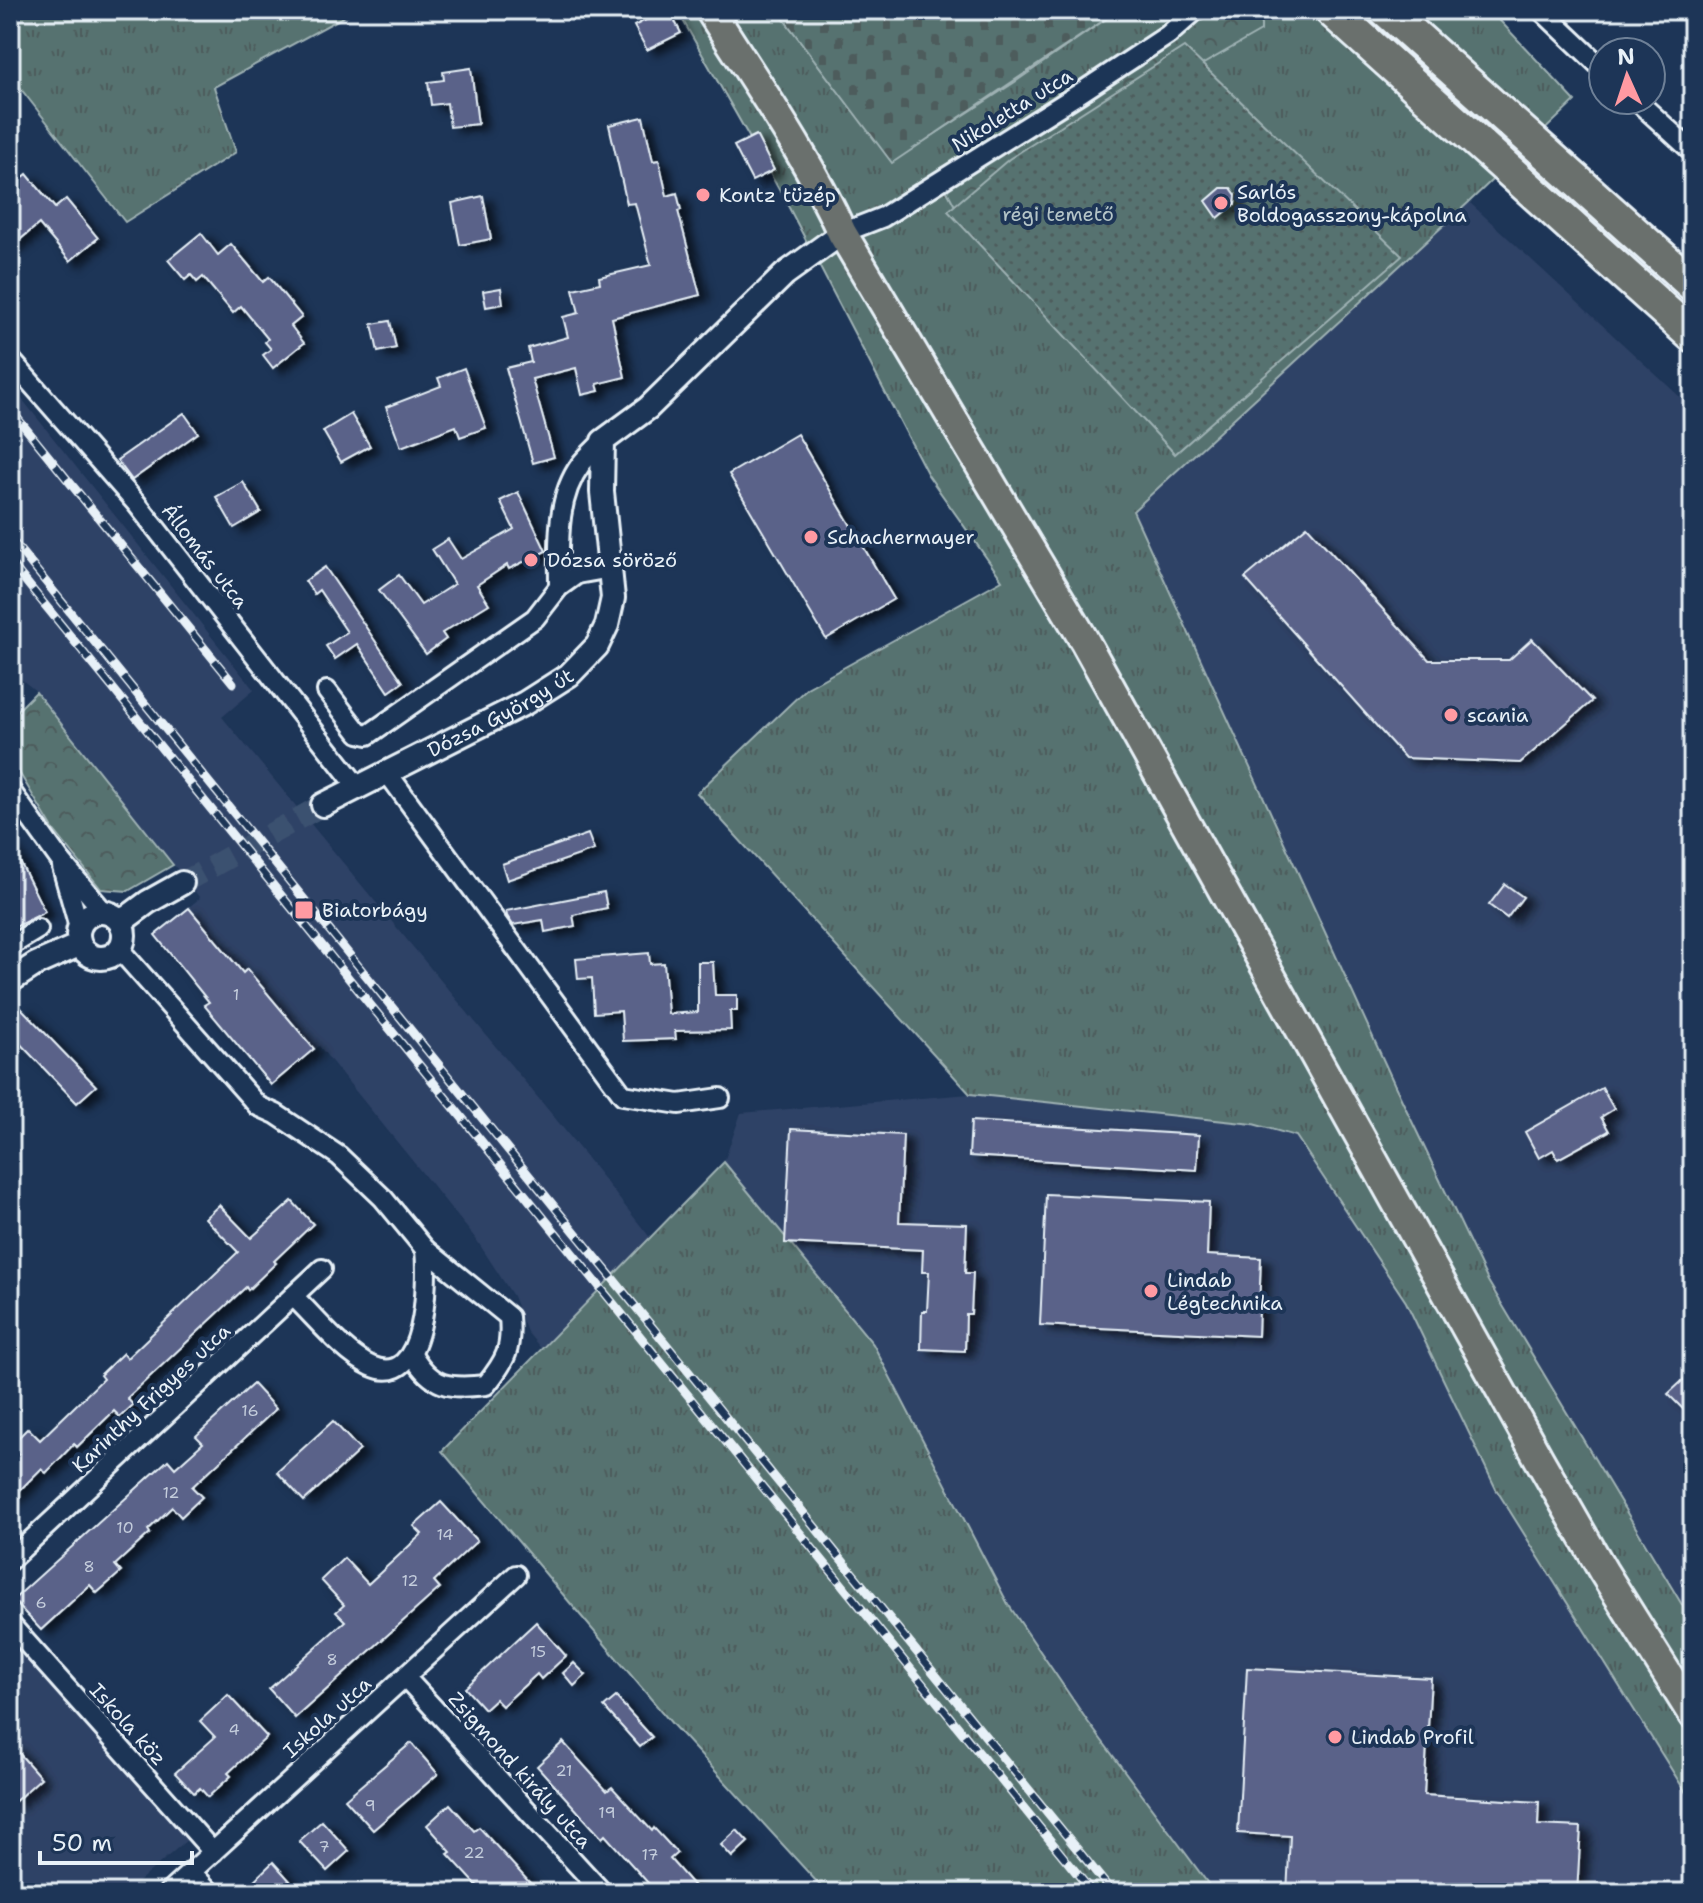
<svg xmlns="http://www.w3.org/2000/svg" width="1703" height="1903" font-family="'Shantell Sans',sans-serif">
<style>
.built{fill:#2f4266}
.grass{fill:url(#grass-tufts);stroke:#9fb2b4;stroke-width:2}
.forest{fill:url(#forest-crowns);stroke:#9fb2b4;stroke-width:2}
.cemetery{fill:url(#cemetery-stones);stroke:#9fb2b4;stroke-width:2}
.park{fill:url(#park-dots);stroke:#9fb2b4;stroke-width:2}
.building{fill:#5a6289;stroke:#e8f1f8;stroke-width:2;filter:url(#shadow)}
.lines{fill:none;stroke-linecap:round;stroke-linejoin:round}
.tertiary-tunnel{stroke:#3b516f;stroke-width:22;stroke-dasharray:22 11;stroke-linecap:butt}
.minor-casing{stroke:#e8f1f8;stroke-width:24}
.tertiary-casing{stroke:#e8f1f8;stroke-width:28}
.primary-casing{stroke:#e8f1f8;stroke-width:34}
.motorway-casing{stroke:#e8f1f8;stroke-width:38}
.minor{stroke:#1d3557;stroke-width:18}
.tertiary{stroke:#1d3557;stroke-width:22}
.primary{stroke:#6a706d;stroke-width:28}
.motorway{stroke:#6a706d;stroke-width:32}
.rail-casing{stroke:#e8f1f8;stroke-width:9}
.rail{stroke:#1d3557;stroke-width:6;stroke-dasharray:18;stroke-linecap:butt}
.poi-dot{fill:#ff9aa2;stroke:#1d3557;stroke-width:3}
.labels{text-anchor:middle;stroke-width:8;stroke-linejoin:round;paint-order:stroke}
.number-label{font-size:16px;fill:#c4cddc}
.street-label{font-size:20px;fill:#e8f1f8;stroke:#1d3557}
.poi-label{font-size:20px;fill:#e8f1f8;stroke:#1d3557;text-anchor:start}
.park-label{font-size:20px;fill:#b5c5c8;stroke:#1d3557}
</style>
<defs>
<pattern id="grass-tufts" width="24" height="20" patternUnits="userSpaceOnUse" patternTransform="scale(2)"><rect width="24" height="20" fill="#567270"/><path d="M3 7l-1-3M5 7V3M7 7l1-3M15 17l-1-3M17 17v-4M19 17l1-3" fill="none" stroke="#4d5b5b"/></pattern>
<pattern id="forest-crowns" width="20" height="18" patternUnits="userSpaceOnUse" patternTransform="scale(2)"><rect width="20" height="18" fill="#567270"/><path d="M2 6a3 3 0 1 1 6 0M12 15a3 3 0 1 1 6 0" fill="none" stroke="#4d5b5b"/></pattern>
<pattern id="cemetery-stones" width="16" height="16" patternUnits="userSpaceOnUse" patternTransform="scale(2)"><rect width="16" height="16" fill="#567270"/><path d="M2 7V4a2 2 0 0 1 4 0v3zM10 15v-3a2 2 0 0 1 4 0v3z" fill="#4d5b5b"/></pattern>
<pattern id="park-dots" width="8" height="8" patternUnits="userSpaceOnUse" patternTransform="scale(2)"><rect width="8" height="8" fill="#567270"/><path d="M2 2h.1M6 6h.1" fill="none" stroke="#4d5b5b" stroke-width="1.8" stroke-linecap="round"/></pattern>
<filter id="shadow"><feDropShadow dx="9" dy="5" stdDeviation="4" flood-color="#0009"/></filter>
</defs>
<rect width="100%" height="100%" fill="#1d3557"/>
<filter id="ink" filterUnits="userSpaceOnUse"><feTurbulence type="fractalNoise" baseFrequency=".0125" numOctaves="2"/><feDisplacementMap in="SourceGraphic" scale="16" xChannelSelector="R" yChannelSelector="G"/><feConvolveMatrix kernelMatrix="1 2 1 2 8 2 1 2 1" color-interpolation-filters="sRGB"/></filter>
<g filter="url(#ink)">
<g class="built">
<path d="M1469 202 1693 409V1623L1488 1281 1397 1090 1133 510Z"/>
<path d="M10 384 254 690 222 717 559 1123 741 1352 723 1561 527 1332 513 1296 476 1239 319 1046 271 1085 204 1005 209 1001 155 935 200 898 37 692 10 670Z"/>
<path d="M970 1094 1253 1124 1296 1136 1406 1302 1496 1489 1693 1804V1893H1215L1087 1722 1008 1604 873 1344 724 1162 741 1113Z"/>
<path d="M10 1637 188 1839 125 1893H10Z"/>
</g>
<g class="grass">
<path d="M10 10H356L214 87 236 152 125 222 10 75Z"/>
<path d="M677 10H777L892 162 1015 82 1119 10H1490L1575 101 1469 202 1133 511 1397 1090 1488 1281 1693 1623V1804L1496 1489 1406 1302 1296 1136 1253 1124 970 1094 697 793 807 688 1002 580 928 475 785 200Z"/>
<path d="M724 1162 873 1344 1008 1604 1088 1722 1215 1893H827L673 1725 442 1451Z"/>
</g>
<g class="forest">
<path d="M1205 10H1261V31L955 206 947 191 969 163 1142 66Z"/>
<path d="M36 692 173 865 128 891 101 889 53 829 17 769 10 718Z"/>
</g>
<path class="cemetery" d="M777 10H1119L892 163Z"/>
<path class="park" d="M1184 47 1402 256 1175 454 948 211 1009 159Z"/>
<g class="building">
<path d="M665 10H669L681 33 647 50 634 26Z"/>
<path d="M471 68 478 124 450 127 447 103 431 105 428 82 444 80 443 72Z"/>
<path d="M643 117 653 161 659 160 667 196 677 193 681 210 678 211 700 295 612 318 625 377 597 384 599 391 582 395 576 368 532 379 554 457 533 463 506 368 531 362 528 348 568 337 563 317 579 313 573 289 600 283 599 277 651 265 635 203 627 204 609 125Z"/>
<path d="M756 135 774 170 752 181 734 146Z"/>
<path d="M27 174 55 208 66 199 98 238 70 261 39 224 10 248V188Z"/>
<path d="M1221 188H1231L1236 195 1235 204 1218 218 1206 201Z"/>
<path d="M483 196 491 239 460 245 452 203Z"/>
<path d="M201 233 218 255 231 244 263 282 269 277 302 317 291 326 304 343 273 368 263 355 271 349 265 342 268 339 241 306 233 313 203 277 197 282 191 275 185 280 168 260Z"/>
<path d="M501 288 503 304 486 307 483 291Z"/>
<path d="M390 321 396 348 378 352 372 324Z"/>
<path d="M464 368 486 428 460 437 456 426 401 447 386 407 441 386 438 378Z"/>
<path d="M184 413 198 433 132 480 117 460Z"/>
<path d="M351 414 370 446 341 462 323 431Z"/>
<path d="M797 434 894 599 826 639 729 474Z"/>
<path d="M243 482 261 512 234 528 216 497Z"/>
<path d="M518 492 546 551 509 569 507 565 477 585 489 604 442 633 446 639 426 654 379 590 399 575 421 605 454 584 432 549 448 539 461 559 514 529 500 501Z"/>
<path d="M1307 526 1429 660H1509L1532 639 1592 701 1520 763 1405 758 1245 578Z"/>
<path d="M325 567 403 682 389 692 357 644 335 659 326 646 347 632 319 590 314 594 305 581Z"/>
<path d="M588 834 594 850 507 880 502 864Z"/>
<path d="M10 842 45 912 15 927 10 917Z"/>
<path d="M1505 884 1523 897 1507 918 1489 905Z"/>
<path d="M604 892 607 908 573 915 575 926 545 932 543 920 513 925 507 916 506 911Z"/>
<path d="M189 908 243 973 247 969 314 1049 271 1085 204 1005 209 1002 155 935Z"/>
<path d="M649 953 650 964 664 963 668 1014 698 1012V962H713L715 995H737V1011H730L731 1030 675 1031 676 1039 623 1041 621 1011 594 1013 592 978 578 979 576 959Z"/>
<path d="M21 1008 96 1086 77 1103 10 1033V1018Z"/>
<path d="M1602 1088 1614 1109 1601 1117 1609 1131 1558 1159 1553 1150 1539 1158 1525 1132Z"/>
<path d="M971 1121 1199 1135 1197 1170 969 1156Z"/>
<path d="M791 1129 903 1135 899 1222 967 1224 965 1273H973L971 1314H966L965 1351 921 1349 922 1311H927L929 1272H922L923 1250 785 1243Z"/>
<path d="M1046 1194 1209 1202 1207 1255 1261 1258 1258 1336 1040 1325Z"/>
<path d="M292 1201 313 1224 274 1261 276 1263 248 1290 246 1287 127 1398 133 1405 120 1417 114 1411 77 1447 74 1444 46 1473 41 1469 10 1500V1463L19 1453 11 1445 28 1428 40 1440 103 1379 100 1375 123 1353 127 1358 238 1252 205 1218 219 1205 251 1238Z"/>
<path d="M1693 1371V1419L1668 1394Z"/>
<path d="M253 1384 276 1409 192 1487 202 1497 181 1517 172 1507 148 1530 150 1533 115 1565 121 1572 97 1593 90 1585 41 1630 13 1600 168 1460 175 1468 203 1443 196 1436Z"/>
<path d="M333 1421 360 1450 304 1501 277 1472Z"/>
<path d="M441 1502 477 1541 434 1581 440 1588 295 1718 269 1689 345 1621 336 1612 344 1605 321 1580 344 1558 368 1584 422 1534 414 1526Z"/>
<path d="M536 1622 566 1656 541 1679 537 1674 502 1706 495 1699 484 1709 465 1688Z"/>
<path d="M574 1663 586 1675 574 1686 563 1673Z"/>
<path d="M1247 1668 1431 1678 1424 1795 1539 1802 1538 1825 1581 1827 1577 1893H1287L1290 1836 1238 1833Z"/>
<path d="M228 1695 267 1737 228 1773 231 1776 208 1797 200 1788 194 1793 175 1773 215 1737 200 1721Z"/>
<path d="M616 1697 652 1737 640 1747 604 1707Z"/>
<path d="M563 1742 607 1791 612 1787 652 1831 654 1828 677 1853 670 1859 700 1893H657L605 1835 602 1838 581 1815 537 1766Z"/>
<path d="M10 1743 41 1778 10 1806Z"/>
<path d="M411 1743 438 1774 373 1830 345 1799Z"/>
<path d="M450 1804 474 1831 479 1827 539 1893H484L448 1854 451 1852 427 1825Z"/>
<path d="M322 1821 349 1851 327 1871 299 1841Z"/>
<path d="M737 1830 748 1842 732 1857 721 1845Z"/>
<path d="M273 1862 301 1893H258L250 1884Z"/>
</g>
<g class="lines">
<path class="tertiary-tunnel" d="M182 883 323 805"/>
<defs>
<g id="minor">
<path d="M1541 10 1603 69"/>
<path d="M1636 100 1693 152"/>
<path d="M842 233 883 217 1080 93 1168 35 1196 10"/>
<path d="M10 359 137 504 357 786"/>
<path d="M559 587C559 546 555 499 581 464 587 456 596 449 603 441"/>
<path d="M327 691 359 733 368 735 535 618 559 587 577 574 611 568"/>
<path d="M386 771 623 1095 679 1104 720 1098"/>
<path d="M10 790 60 860 104 912"/>
<path d="M62 867 79 927"/>
<path d="M10 946 38 929"/>
<path d="M120 950 258 1106 276 1114 339 1156 383 1198 425 1249 509 1317C512 1349 506 1360 486 1385 449 1389 432 1388 412 1354"/>
<path d="M293 1296C315 1317 344 1354 371 1366 427 1391 428 1280 425 1249"/>
<path d="M10 1560 322 1269"/>
<path d="M10 1624 213 1852"/>
<path d="M405 1677 603 1893"/>
<path d="M191 1872 211 1893"/>
<path d="M168 1893 516 1575"/>
</g>
<g id="tertiary">
<path id="s1" d="M323 805 525 703 569 675 597 646 607 625 613 598 602 492 603 441 648 408 785 274 842 233"/>
<circle cx="101" cy="935" r="23"/>
<path d="M121 922 148 902 182 883"/>
<path d="M10 981 36 964 79 945"/>
</g>
<path id="primary" d="M710 10C756 83 807 155 842 233L1084 640 1539 1459 1603 1571 1693 1715"/>
<g id="motorway">
<path d="M1331 10 1693 336"/>
<path d="M1386 10 1693 285"/>
</g>
</defs>
<use href="#minor" class="minor-casing"/>
<use href="#tertiary" class="tertiary-casing"/>
<use href="#primary" class="primary-casing"/>
<use href="#motorway" class="motorway-casing"/>
<use href="#minor" class="minor"/>
<use href="#tertiary" class="tertiary"/>
<use href="#primary" class="primary"/>
<use href="#motorway" class="motorway"/>
<defs>
<g id="rail">
<path d="M10 409 233 683"/>
<path d="M10 538 1113 1893"/>
<path d="M10 562 1093 1893"/>
</g>
</defs>
<use href="#rail" class="rail-casing"/>
<use href="#rail" class="rail"/>
</g>
</g>
<g class="poi-dot">
<circle cx="703" cy="195" r="8"/>
<circle cx="1221" cy="203" r="8"/>
<circle cx="811" cy="537" r="8"/>
<circle cx="531" cy="560" r="8"/>
<circle cx="1451" cy="715" r="8"/>
<rect x="294" y="900" width="20" height="20" rx="4"/>
<circle cx="1151" cy="1291" r="8"/>
<circle cx="1335" cy="1737" r="8"/>
</g>
<g class="labels">
<g class="number-label">
<text x="236" y="1000">1</text>
<text x="250" y="1416">16</text>
<text x="171" y="1498">12</text>
<text x="125" y="1533">10</text>
<text x="445" y="1540">14</text>
<text x="89" y="1572">8</text>
<text x="410" y="1586">12</text>
<text x="41" y="1608">6</text>
<text x="538" y="1657">15</text>
<text x="332" y="1665">8</text>
<text x="234" y="1735">4</text>
<text x="564" y="1776">21</text>
<text x="370" y="1811">9</text>
<text x="607" y="1818">19</text>
<text x="324" y="1852">7</text>
<text x="474" y="1858">22</text>
<text x="650" y="1860">17</text>
</g>
<g class="street-label">
<text transform="translate(1012 110) rotate(-32)" y="7">Nikoletta utca</text>
<text transform="translate(205 556) rotate(52)" y="7">Állomás utca</text>
<text dy="7" stroke="none"><textPath href="#s1" startOffset="200">Dózsa György út</textPath></text>
<text transform="translate(151 1398) rotate(-43)" y="7">Karinthy Frigyes utca</text>
<text transform="translate(327 1717) rotate(-42)" y="7">Iskola utca</text>
<text transform="translate(128 1724) rotate(48)" y="7">Iskola köz</text>
<text transform="translate(520 1770) rotate(48)" y="7">Zsigmond király utca</text>
</g>
<g class="poi-label">
<text x="1237" y="199">Sarlós<tspan x="1237" dy="23">Boldogasszony-kápolna</tspan></text>
<text x="719" y="202">Kontz tüzép</text>
<text x="827" y="544">Schachermayer</text>
<text x="547" y="567">Dózsa söröző</text>
<text x="1467" y="722">scania</text>
<text x="322" y="917">Biatorbágy</text>
<text x="1167" y="1287">Lindab<tspan x="1167" dy="23">Légtechnika</tspan></text>
<text x="1351" y="1744">Lindab Profil</text>
</g>
<g class="park-label">
<text x="1058" y="221">régi temető</text>
</g>
</g>
<rect width="1703" height="1903" fill="none" stroke="#1d3557" stroke-width="40"/>
<rect x="20" y="20" width="1663" height="1863" fill="none" stroke="#e8f1f8" stroke-width="3" filter="url(#ink)"/>
<g transform="translate(1627 76) rotate(357)"><circle r="38" fill="#1d3557" stroke="#6e8097" stroke-width="2"/>
<path d="M0-6L14 30L0 20L-14 30Z" fill="#ff9aa2"/>
<text y="-12" font-size="22" font-weight="bold" text-anchor="middle" fill="#e8f1f8">N</text>
</g>
<path d="M40 1851v12h152v-12" fill="none" stroke="#e8f1f8" stroke-width="4"/>
<text x="52" y="1851" font-size="24" fill="#e8f1f8" stroke="#1d3557" stroke-width="6" paint-order="stroke">50 m</text>
</svg>
